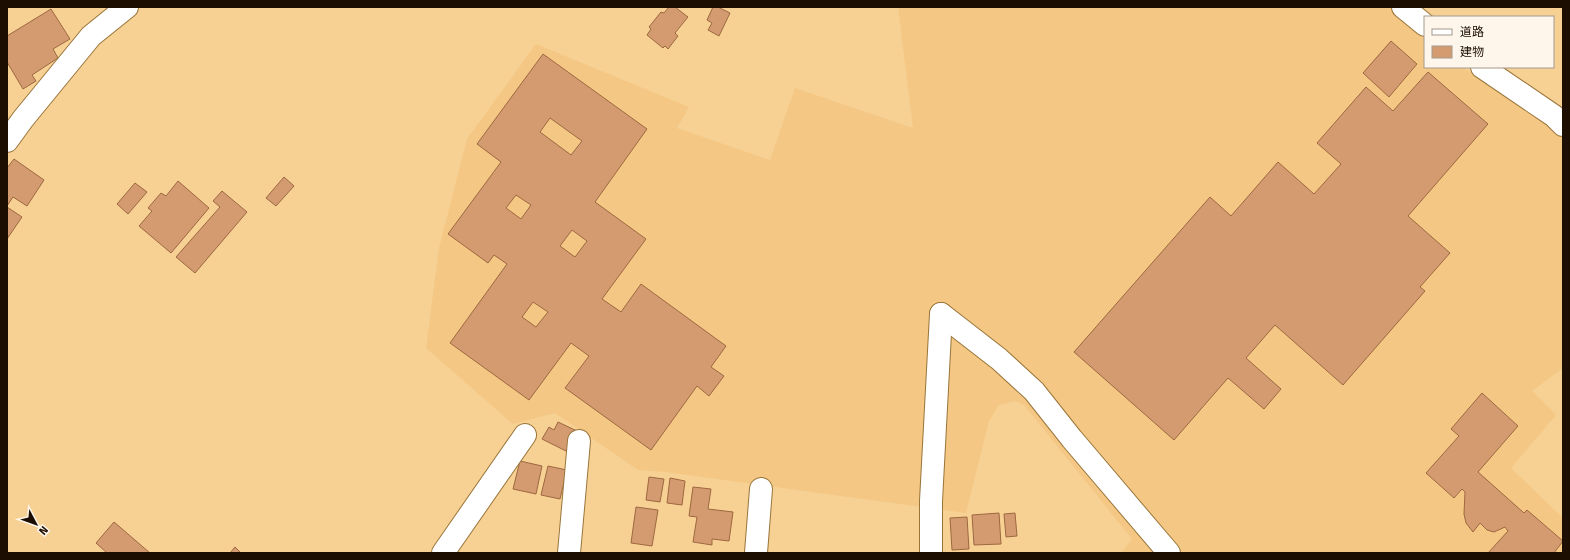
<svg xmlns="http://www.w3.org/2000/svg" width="1570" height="560" font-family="'Fira Sans','Noto Sans JP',sans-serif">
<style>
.built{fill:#f4c884}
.building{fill:#d49b71;stroke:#9d683f;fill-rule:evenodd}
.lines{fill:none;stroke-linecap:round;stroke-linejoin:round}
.minor-casing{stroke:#99753a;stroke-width:24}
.minor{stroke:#fff;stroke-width:22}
</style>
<rect width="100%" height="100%" fill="#f7d094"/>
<path class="built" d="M898 7H1393L1425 37V67H1462L1558 132 1563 137V368L1532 391 1556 415 1511 468 1563 518V553H1121L1132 539 1024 405 1015 401 999 405 989 421 966 513 665 472 638 470 555 413 513 424 426 348 439 248 467 139 536 44 689 107 677 128 770 160 795 88 913 128Z"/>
<g class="building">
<path d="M669 7H675L688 17 675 33 678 36 668 49 665 46 663 48 647 35 651 29 649 27 661 12 664 13Z"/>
<path d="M713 7H718L730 13 719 36 708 30 712 23 707 20Z"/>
<path d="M51 9 70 39 53 49 58 58 32 75 36 81 23 89 7 62V36Z"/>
<path d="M1391 41 1417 64 1389 97 1363 73Z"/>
<path d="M543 54 647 129 595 202 646 239 602 299 621 312 641 284 726 346 711 367 724 376 709 396 697 386 651 450 565 388 589 356 571 343 529 400 450 343 507 264 494 255 488 263 448 234 501 162 477 144ZM550 118 582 141 571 155 540 132ZM516 195 531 205 521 219 506 208ZM572 230 587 241 575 257 560 246ZM533 302 548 312 536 327 522 317Z"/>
<path d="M1428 72 1488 124 1408 216 1450 253 1420 287 1425 291 1343 385 1275 325 1246 358 1281 389 1264 409 1228 378 1174 440 1074 352 1210 197 1231 216 1278 162 1314 194 1341 164 1317 143 1366 87 1393 111Z"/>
<path d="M14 159 44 180 27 206 13 197 7 206V168Z"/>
<path d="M284 177 294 186 276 206 266 198Z"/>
<path d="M178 181 209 208 171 253 139 226 152 211 148 208 161 193 166 196Z"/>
<path d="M135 183 147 192 128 214 117 204Z"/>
<path d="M222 191 247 212 195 273 176 257 220 207 213 201Z"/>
<path d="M7 207 22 217 7 239Z"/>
<path d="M1482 393 1518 426 1478 472 1524 513 1527 510 1563 541 1554 553H1488L1508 531 1505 527 1494 532 1487 530 1480 523 1473 532 1466 523 1464 514 1465 492 1462 489 1454 498 1426 473 1459 436 1451 429Z"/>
<path d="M558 422 577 431 566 451 542 439 549 427 554 430Z"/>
<path d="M520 461 542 466 536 494 513 489Z"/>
<path d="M548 466 567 470 560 499 541 495Z"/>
<path d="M649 477 664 479 660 502 646 500Z"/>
<path d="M670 478 685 481 682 505 667 503Z"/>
<path d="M693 487 711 489 708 509 733 512 729 541 712 539V545L693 542 697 517 689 516Z"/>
<path d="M636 507 658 510 652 546 631 543Z"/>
<path d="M999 513 1001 544 974 545 972 515Z"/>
<path d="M1015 513 1017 536 1006 537 1004 514Z"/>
<path d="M967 517 969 549 952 550 950 518Z"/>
<path d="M114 522 150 553H107L96 543Z"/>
<path d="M235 547 241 553H230Z"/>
</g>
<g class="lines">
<defs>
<g id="minor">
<path d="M1403 7 1425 25"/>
<path d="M1482 67 1554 116 1563 125"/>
<path d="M7 141 23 119 91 36 127 7"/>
<path d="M941 314 999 359 1034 391 1072 439 1169 553"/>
<path d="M443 553 525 435"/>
<path d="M569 553 579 441"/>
<path d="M756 553 761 489"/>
<path d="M931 553V501L941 314"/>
</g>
</defs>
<use href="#minor" class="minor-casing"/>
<use href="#minor" class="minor"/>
</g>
<rect width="1570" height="560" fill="none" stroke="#1c0e00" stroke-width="16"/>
<rect x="1424" y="16" width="130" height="52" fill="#fef6eb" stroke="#a4998d"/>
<rect x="1432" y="29" width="20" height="6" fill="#ffffff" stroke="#a4998d"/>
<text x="1460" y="36" font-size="12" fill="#1c0e00">道路</text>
<rect x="1432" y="46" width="20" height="12" fill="#d49b71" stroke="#a4998d"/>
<text x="1460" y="56" font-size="12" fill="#1c0e00">建物</text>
<g transform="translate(36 524) rotate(131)" stroke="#fef6eb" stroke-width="3" paint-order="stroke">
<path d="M0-3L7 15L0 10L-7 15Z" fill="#1c0e00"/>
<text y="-6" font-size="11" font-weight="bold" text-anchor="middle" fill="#1c0e00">N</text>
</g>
</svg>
